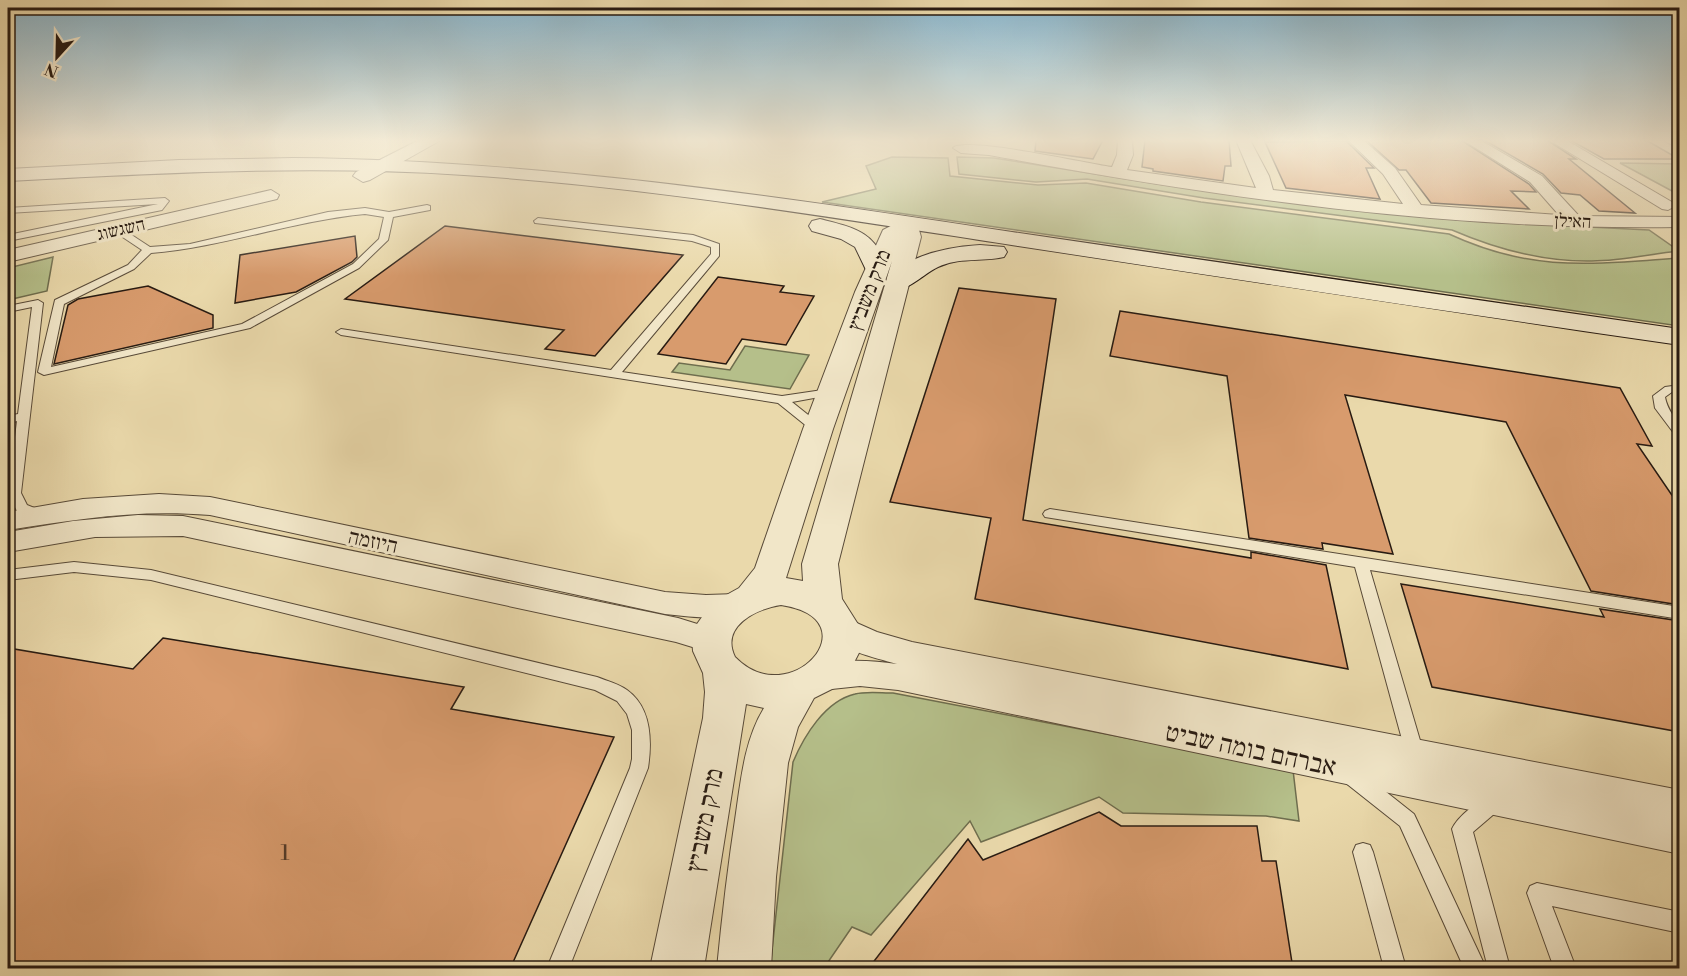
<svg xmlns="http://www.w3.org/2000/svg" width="1687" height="976" font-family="'Libre Bodoni','Frank Ruhl Libre',serif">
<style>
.green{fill:#b5bf8a;stroke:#6e6d4e;stroke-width:1.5}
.building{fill:#d89b6d;stroke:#281b12;stroke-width:1.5}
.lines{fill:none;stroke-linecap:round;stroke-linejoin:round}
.service-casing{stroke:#584a38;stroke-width:2}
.minor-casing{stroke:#584a38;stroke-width:2}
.tertiary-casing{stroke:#584a38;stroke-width:2}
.secondary-casing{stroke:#281b12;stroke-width:2}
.service{fill:#f1e6c8;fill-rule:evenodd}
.minor{fill:#f1e6c8;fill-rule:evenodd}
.tertiary{fill:#f1e6c8;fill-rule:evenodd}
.secondary{fill:#f1e6c8;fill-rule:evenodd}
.labels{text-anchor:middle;stroke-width:6;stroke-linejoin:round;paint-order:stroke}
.far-street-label{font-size:18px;fill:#281b12;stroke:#f1e6c8}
.street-label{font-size:21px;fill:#281b12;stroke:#f1e6c8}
.near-number-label{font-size:21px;fill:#543b29}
.near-street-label{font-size:26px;fill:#281b12;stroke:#f1e6c8}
</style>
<rect width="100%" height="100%" fill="#ead9ab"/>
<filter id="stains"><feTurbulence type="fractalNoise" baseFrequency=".00333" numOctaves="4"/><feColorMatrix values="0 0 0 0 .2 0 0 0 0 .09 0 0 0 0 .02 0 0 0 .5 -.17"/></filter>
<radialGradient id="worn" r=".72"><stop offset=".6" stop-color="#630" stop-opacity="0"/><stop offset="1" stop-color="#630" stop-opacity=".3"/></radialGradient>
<g class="green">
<path d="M892 157 948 158 950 176 1038 185 1086 183 1201 202 1449 234C1533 273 1592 264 1679 258V326L822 202 876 189 866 166Z"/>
<path d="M957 157 994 158 1164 185 1393 214 1487 222 1649 230 1679 251C1650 254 1622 261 1592 261 1544 262 1496 249 1452 230L1204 198 1087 179 1036 182 959 174Z"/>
<path d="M1620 163 1679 164V194L1672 191Z"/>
<path d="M53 257 47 291 8 300V268Z"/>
<path d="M745 346 809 355 790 389 672 372 679 363 730 370Z"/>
<path d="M893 693 1293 770 1299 821 1266 816 1123 813 1099 797 981 842 970 821 871 935 852 927 824 968H770L793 762C804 736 825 701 855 694 866 691 881 693 893 693Z"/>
</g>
<g class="building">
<path d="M1036 140H1103L1093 159 1035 151Z"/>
<path d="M1145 140H1229L1231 166H1225L1223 181 1153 171V169L1142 167Z"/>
<path d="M1372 140H1461L1529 184 1536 192 1511 191 1529 209 1431 203 1406 170H1399L1367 141Z"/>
<path d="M1484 140H1547L1576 159H1569L1635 213 1599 211 1580 195 1561 193 1543 174Z"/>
<path d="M1570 140H1646L1679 159H1604Z"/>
<path d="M1346 141 1374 168H1366L1380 199 1286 188 1265 142Z"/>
<path d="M445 226 683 255 595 356 545 349 564 330 345 299Z"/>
<path d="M355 236 357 257 352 262 296 292 235 303 240 255Z"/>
<path d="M718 277 784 286 780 292 814 296 786 345 742 339 726 364 658 354Z"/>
<path d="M148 286 213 315V328L54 364 68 305 78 299Z"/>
<path d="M959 288 1056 299 1023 520 1251 558V552L1326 565 1348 669 975 599 991 518 890 502Z"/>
<path d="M1120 311 1620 388 1652 446 1637 444 1680 507V605L1591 591 1506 422 1345 395 1393 554 1322 543 1323 549 1249 538 1227 376 1110 356Z"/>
<path d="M1401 584 1604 617 1600 609 1680 621V732L1432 687Z"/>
<path d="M163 638 464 687 451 709 614 737 510 969H8V648L133 669Z"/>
<path d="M1099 812 1121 826H1257L1262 861H1276L1293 969H1217L1188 963 1167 969H868L968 839 983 860Z"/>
</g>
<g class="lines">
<defs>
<g id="service">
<path d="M165 198 169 201 162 210 8 241V235L158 204 8 213V208Z"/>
<path d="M427 205 430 206V210L393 217 388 240 359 268 250 328 44 375 38 372 55 300 128 265 142 250 115 232V228H121L150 247 190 244 328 212 365 208 389 212ZM365 214 384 217 379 239 353 264 242 324 51 367 64 304 134 269 151 253C223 247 292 221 365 214Z"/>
<path d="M538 218 693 235 719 244V256L622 372 782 396 836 388 838 391 836 394 792 402 822 426 824 429 822 432H814L778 403 341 335 336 332 341 329 611 370 711 254V247L692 241 535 223 534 221Z"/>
<path d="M38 300 43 303 21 493 27 505 42 511 44 514 37 519 17 511 8 494 17 421 8 424V416L18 414 32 307 8 312V306Z"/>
<path d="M1680 385V392H1672L1665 397C1668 414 1680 419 1680 437L1676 436 1655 408 1653 396 1665 387Z"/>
<path d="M1050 509 1680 607V619L1370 570 1424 754 1421 760 1415 762 1409 760 1406 754 1355 567 1045 517 1043 514 1045 511Z"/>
<path d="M74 562 151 570 597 677C607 681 619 684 627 690 652 708 652 741 648 768L569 968H547L630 768 632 759V730L627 714 617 701 595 690 151 580 74 572 8 580V570Z"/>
<path d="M1354 770 1361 772 1414 814 1486 968H1464L1400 826 1347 784 1345 778 1347 772Z"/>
<path d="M1494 793 1501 796 1503 802 1501 808 1473 832 1510 968H1488L1452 829C1458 816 1480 799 1494 793Z"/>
<path d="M1363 843 1370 845 1373 852 1406 968H1384L1353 852 1356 845Z"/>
<path d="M1537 883 1680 912V933L1552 906 1576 968H1554L1527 893 1530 886Z"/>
</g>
<g id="minor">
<path d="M1118 140H1132L1133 155 1127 170 1256 188 1236 140H1250L1269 176 1273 190 1403 204 1383 174 1348 140H1363L1395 168 1421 205 1559 215 1530 182 1463 140H1480L1542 176 1579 216 1680 217V227C1448 231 1216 197 989 155L961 153 953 148C964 136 1090 164 1112 167L1117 155Z"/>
<path d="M1549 140H1566L1677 205 1668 210 1662 209Z"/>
<path d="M1663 140H1680V149Z"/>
<path d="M271 190 279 195 277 199 8 262V250Z"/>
<path d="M159 494 210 497 665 592 706 595 737 594 748 597 753 605 748 613C721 621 693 617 665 614L210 515C138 509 78 519 8 530V512L83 499Z"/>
<path d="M138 515 183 516 678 618 723 632 728 641 723 650 712 653 676 642 183 536 95 537 8 552V532L73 521Z"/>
<path d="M841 616 877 632 912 642 1680 790V854L898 690 860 686 822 690 810 686 805 677 810 668C839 658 868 660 897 664 874 657 838 651 825 628L830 619Z"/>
</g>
<g id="tertiary">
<path d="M419 140H441L370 180 363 182 353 176 356 172Z"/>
<path d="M908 217 916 219 921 237 838 564 842 599 861 629 862 647 847 676 836 687 814 698 798 727 788 763 776 877 771 968H717C722 916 728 865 736 813 741 778 745 739 764 708L746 704 704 968H650L703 718 705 692 703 673 693 651 692 637 697 624 712 603 739 588 755 568 803 429 855 292 883 230ZM892 261 802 564 803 581 786 578 833 429ZM781 605C874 619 790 714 735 657 720 626 756 609 781 605Z"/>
</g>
<g id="secondary">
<path d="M293 158C535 160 773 196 1012 232 1234 265 1457 297 1680 329V345C1459 313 1238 280 1018 246 834 218 650 187 464 175 311 165 160 173 8 181V169L179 160Z"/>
<path d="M820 219C855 228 875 231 888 269L884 274H868L855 247 841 239 812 231 809 226 812 221Z"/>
<path d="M980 245 1004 247 1007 252 1004 257C982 262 959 257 938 267 921 275 907 294 887 289L884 284C904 255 948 247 980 245Z"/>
</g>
</defs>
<use href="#service" class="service-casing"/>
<use href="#minor" class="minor-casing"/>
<use href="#tertiary" class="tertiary-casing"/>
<use href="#secondary" class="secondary-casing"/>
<use href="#service" class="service"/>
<use href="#minor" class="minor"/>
<use href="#tertiary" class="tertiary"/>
<use href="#secondary" class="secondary"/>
</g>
<linearGradient id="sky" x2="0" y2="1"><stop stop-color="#88b6ce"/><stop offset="0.51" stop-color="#f6eed9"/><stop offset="1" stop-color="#f6eed9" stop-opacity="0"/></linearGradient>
<rect width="1687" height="276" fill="url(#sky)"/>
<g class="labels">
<g class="far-street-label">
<text transform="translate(1573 221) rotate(3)" y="6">האילן</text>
<text transform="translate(121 229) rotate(-13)" y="6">השגשוג</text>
</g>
<g class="street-label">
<text transform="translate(869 290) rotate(-69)" y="7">מרק משביץ</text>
<text transform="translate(373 541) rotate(12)" y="7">היוזמה</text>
</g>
<g class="near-number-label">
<text x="285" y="860">1</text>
</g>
<g class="near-street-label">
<text transform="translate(1251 749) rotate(12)" y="9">אברהם בומה שביט</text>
<text transform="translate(704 820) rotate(-79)" y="9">מרק משביץ</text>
</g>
</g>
<rect width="1687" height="976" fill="none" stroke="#ead9ab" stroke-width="30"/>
<rect x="9" y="9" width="1669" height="958" fill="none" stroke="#281b12" stroke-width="3"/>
<rect x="15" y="15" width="1657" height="946" fill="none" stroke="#281b12" stroke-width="1.5"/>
<g transform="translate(57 57) rotate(202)" stroke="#f1e6c8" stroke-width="4.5" paint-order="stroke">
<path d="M0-4.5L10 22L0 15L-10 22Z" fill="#281b12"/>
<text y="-9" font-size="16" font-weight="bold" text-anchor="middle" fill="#281b12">N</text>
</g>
<rect width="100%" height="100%" filter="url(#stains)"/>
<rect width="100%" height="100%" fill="url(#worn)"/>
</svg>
